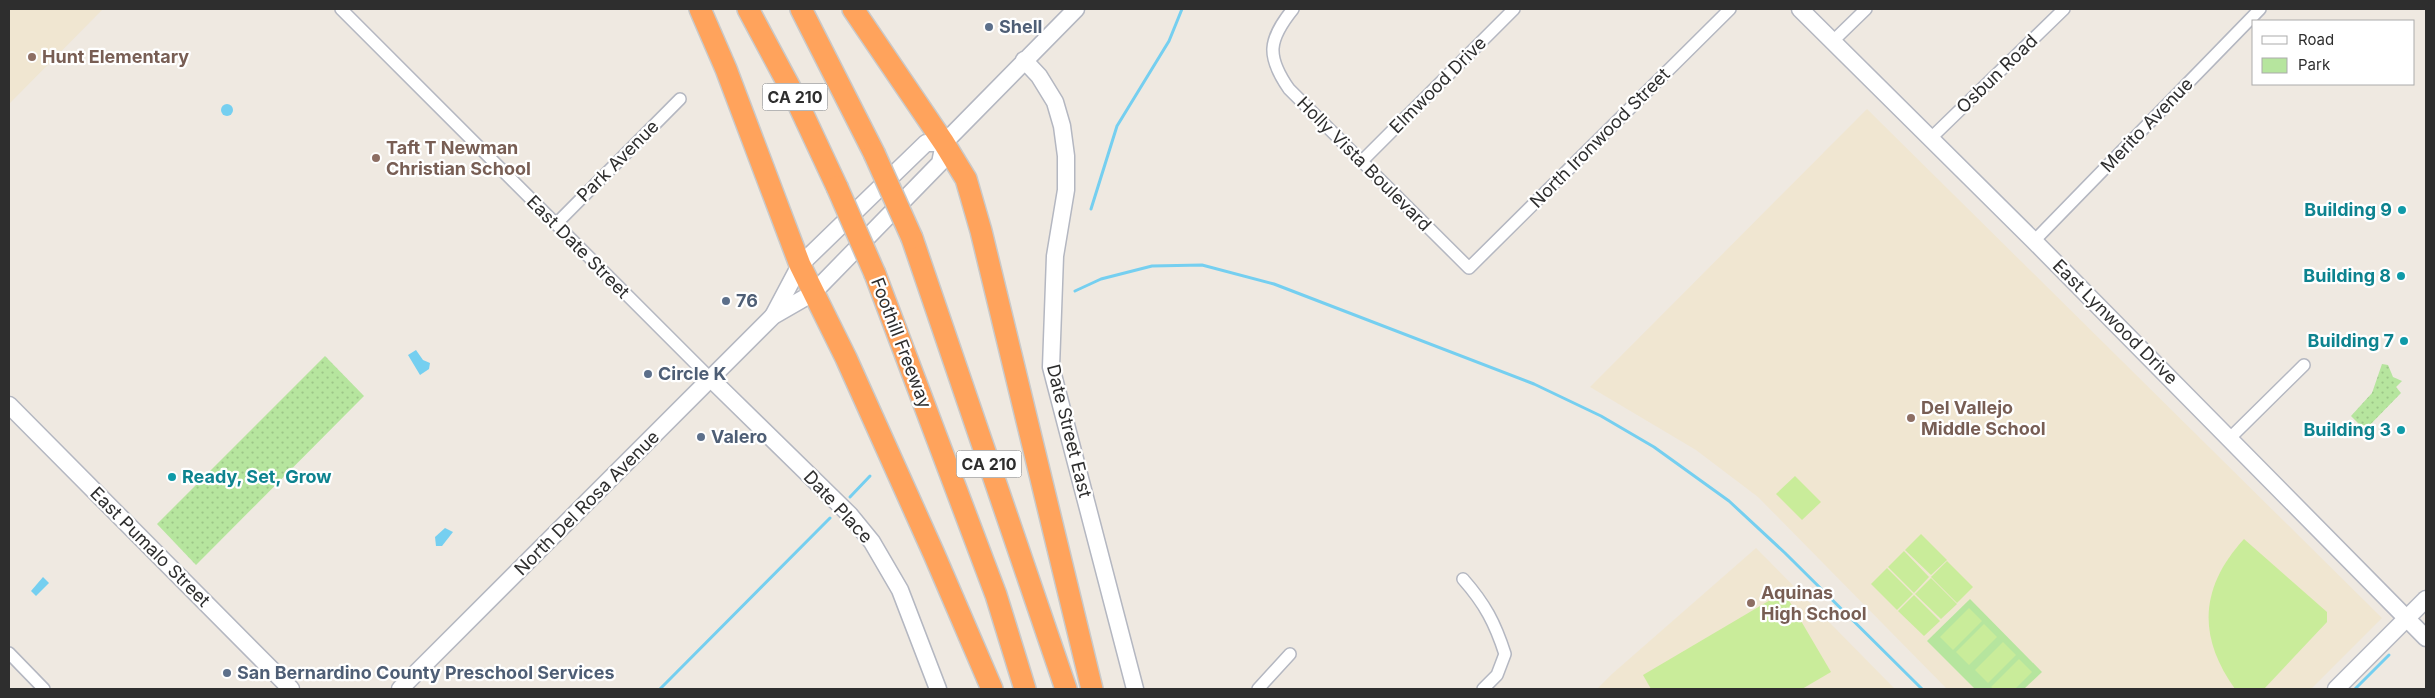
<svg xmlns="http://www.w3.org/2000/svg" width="2435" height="698" font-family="Inter,sans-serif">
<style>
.education{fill:#f0e6d1}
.grass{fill:url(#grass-dots)}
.park{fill:#b6e59e}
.pitch{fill:#c9ec9a}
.water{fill:#75cff0}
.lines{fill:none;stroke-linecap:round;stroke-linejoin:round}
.stream{stroke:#75cff0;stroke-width:3}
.street-casing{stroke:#b4b7c1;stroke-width:14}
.secondary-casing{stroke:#b4b7c1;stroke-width:19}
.highway-casing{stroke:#c9c9c9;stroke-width:24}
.street{stroke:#fff;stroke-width:11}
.secondary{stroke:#fff;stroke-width:16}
.highway{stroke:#ffa35c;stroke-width:21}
.highway-bridge-casing{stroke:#c9c9c9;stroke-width:24;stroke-linecap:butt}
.highway-bridge{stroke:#ffa35c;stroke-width:21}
.service-dot{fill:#5c6f8a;stroke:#fff;stroke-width:2}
.education-dot{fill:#8d6e63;stroke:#fff;stroke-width:2}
.culture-dot{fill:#0f9aa8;stroke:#fff;stroke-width:2}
.labels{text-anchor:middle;stroke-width:4.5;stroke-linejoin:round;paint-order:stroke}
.shield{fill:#fff;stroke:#6d6d6d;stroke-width:1}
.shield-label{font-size:16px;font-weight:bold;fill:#2e2e2e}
.service-label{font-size:18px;font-weight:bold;fill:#4e5e75;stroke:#fff;text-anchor:start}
.education-label{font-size:18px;font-weight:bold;fill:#785e54;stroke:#fff;text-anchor:start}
.street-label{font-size:18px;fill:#2e2e2e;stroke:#fff}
.culture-label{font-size:18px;font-weight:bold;fill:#0d838f;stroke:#fff;text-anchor:end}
</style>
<defs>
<pattern id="grass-dots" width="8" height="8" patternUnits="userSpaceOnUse" patternTransform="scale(1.25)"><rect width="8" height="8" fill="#b6e59e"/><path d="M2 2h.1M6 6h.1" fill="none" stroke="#9dc588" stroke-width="1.8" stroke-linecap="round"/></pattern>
</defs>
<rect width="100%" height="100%" fill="#efe9e1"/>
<g class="education">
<path d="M9 9H103L9 104Z"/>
<path d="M1867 109 2382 618 2311 689H1947L1758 497 1696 450 1590 387Z"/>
<path d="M1756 548 1895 689H1597L1612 674Z"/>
</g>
<g class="grass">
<path d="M325 356 364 396 196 565 157 524Z"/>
<path d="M2382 364 2388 365 2393 377 2402 381 2396 387 2401 393 2365 430 2351 416 2372 393Z"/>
</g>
<path class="park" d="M1970 599 2042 672 2024 689H1975L1927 641Z"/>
<g class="pitch">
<path d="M1795 476 1821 502 1802 520 1776 494Z"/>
<path d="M1921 534 1947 560 1931 575 1905 550Z"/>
<path d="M2244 539 2327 612V622L2264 689H2235C2197 636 2200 587 2244 539Z"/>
<path d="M1904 551 1929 577 1914 593 1888 567Z"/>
<path d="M1947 561 1973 587 1957 603 1931 577Z"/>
<path d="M1887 568 1913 594 1897 610 1871 584Z"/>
<path d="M1931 578 1957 604 1941 619 1915 594Z"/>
<path d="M1784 592 1831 672 1802 689H1651L1643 675Z"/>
<path d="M1914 595 1940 621 1924 636 1898 611Z"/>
<path d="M1969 608 1982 621 1953 650 1940 637Z"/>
<path d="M1984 624 1997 637 1969 665 1956 652Z"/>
<path d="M2003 642 2016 655 1988 683 1975 670Z"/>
<path d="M2019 659 2032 672 2015 689H1994L1991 687Z"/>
</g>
<g class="water">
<circle cx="227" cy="110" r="6"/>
<path d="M416 350 423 360 430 363 429 369 420 375 408 355Z"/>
<path d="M445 528 453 532 442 546H436L435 537Z"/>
<path d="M43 577 49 583 36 596 31 591Z"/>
</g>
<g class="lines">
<g class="stream">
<path d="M1091 209 1117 126 1169 41 1182 9"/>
<path d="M1075 291 1101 279 1152 266 1202 265 1274 284 1534 384 1601 416 1654 447 1729 501 1785 553 1922 689"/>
<path d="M850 497 870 476"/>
<path d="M660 689 830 518"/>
<path d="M2355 689 2389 655"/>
</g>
<defs>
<g id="street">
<path d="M341 9 711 379"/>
<path d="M1293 9C1268 40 1266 56 1289 89L1469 268 1730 9"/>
<path d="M1833 41 1866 9"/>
<path d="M1931 138 2064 9"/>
<path d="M1362 161 1514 9"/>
<path d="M556 224 680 99"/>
<path d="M2034 241 2260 9"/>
<path d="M2230 438 2304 365"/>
<path d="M1463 579C1485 604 1495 623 1505 654L1497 675 1483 689"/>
<path d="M9 653 44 689"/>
<path d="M1258 689 1290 654"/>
</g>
<g id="secondary">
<path d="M1800 9 2034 241 2426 638"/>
<path d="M1024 60 1039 76 1055 102 1062 126 1066 156V190L1055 256 1051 367 1135 689"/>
<path d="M773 316 800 265 926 143H944"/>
<path d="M711 379 850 515 872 542 900 590 938 689"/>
<path d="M9 405 291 689"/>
<path d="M400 689 773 316 813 293 940 163 944 143 1076 9"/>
<path d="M2336 689 2426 599"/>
</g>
<g id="highway">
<path d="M700 9 726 69 800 265 846 358 934 554 992 689"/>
<path d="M748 9 794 95 837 187"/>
<path d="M801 9 874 153"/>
<path d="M853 9 944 143 966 179 981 231 1092 689"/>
<path d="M912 238 1066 689"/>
<path d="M875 274 996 595 1025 689"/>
</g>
</defs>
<use href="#street" class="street-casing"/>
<use href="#secondary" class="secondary-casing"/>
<use href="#highway" class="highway-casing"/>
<use href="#street" class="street"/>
<use href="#secondary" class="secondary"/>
<use href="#highway" class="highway"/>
<defs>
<g id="highway-bridge">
<path d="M874 153 912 238"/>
<path d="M837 187 875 274"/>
</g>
</defs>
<use href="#highway-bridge" class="highway-bridge-casing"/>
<use href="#highway-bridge" class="highway-bridge"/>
</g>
<g class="service-dot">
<circle cx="989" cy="27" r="5"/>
<circle cx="726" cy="301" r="5"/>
<circle cx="648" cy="374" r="5"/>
<circle cx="701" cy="437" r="5"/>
<circle cx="227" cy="673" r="5"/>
</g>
<g class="education-dot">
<circle cx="32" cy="57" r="5"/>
<circle cx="376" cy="158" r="5"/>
<circle cx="1911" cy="418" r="5"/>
<circle cx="1751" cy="603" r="5"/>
</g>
<g class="culture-dot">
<circle cx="2402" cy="210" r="5"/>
<circle cx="2401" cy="276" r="5"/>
<circle cx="2404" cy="341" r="5"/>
<circle cx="2401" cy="430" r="5"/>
<circle cx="172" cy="477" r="5"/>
</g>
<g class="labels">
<g class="shield">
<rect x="762.5" y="83.5" width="65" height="27" rx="4"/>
<rect x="956.5" y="450.5" width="65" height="27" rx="4"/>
</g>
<g class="shield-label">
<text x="795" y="103">CA 210</text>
<text x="989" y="470">CA 210</text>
</g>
<g class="service-label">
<text x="999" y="33">Shell</text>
<text x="736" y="307">76</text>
<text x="658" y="380">Circle K</text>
<text x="711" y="443">Valero</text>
<text x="237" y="679">San Bernardino County Preschool Services</text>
</g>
<g class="education-label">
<text x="42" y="63">Hunt Elementary</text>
<text x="386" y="154">Taft T Newman<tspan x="386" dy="21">Christian School</tspan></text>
<text x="1921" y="414">Del Vallejo<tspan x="1921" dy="21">Middle School</tspan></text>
<text x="1761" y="599">Aquinas<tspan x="1761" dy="21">High School</tspan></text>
</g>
<g class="street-label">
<text transform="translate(1997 74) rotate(-44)" y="6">Osbun Road</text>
<text transform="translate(1438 85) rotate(-45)" y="6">Elmwood Drive</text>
<text transform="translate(2147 125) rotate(-46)" y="6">Merito Avenue</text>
<text transform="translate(1600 138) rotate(-45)" y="6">North Ironwood Street</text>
<text transform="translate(618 161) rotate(-45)" y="6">Park Avenue</text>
<text transform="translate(1364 164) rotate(45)" y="6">Holly Vista Boulevard</text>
<text transform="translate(578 247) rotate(45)" y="6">East Date Street</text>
<text transform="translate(2115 322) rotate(45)" y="6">East Lynwood Drive</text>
<text transform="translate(901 343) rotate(69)" y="6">Foothill Freeway</text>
<text transform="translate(1069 431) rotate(76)" y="6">Date Street East</text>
<text transform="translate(587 503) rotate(-45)" y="6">North Del Rosa Avenue</text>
<text transform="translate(838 507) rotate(47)" y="6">Date Place</text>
<text transform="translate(150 547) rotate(45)" y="6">East Pumalo Street</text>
</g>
<g class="culture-label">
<text x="2392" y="216">Building 9</text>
<text x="2391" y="282">Building 8</text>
<text x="2394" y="347">Building 7</text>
<text x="2391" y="436">Building 3</text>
<text x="182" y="483" text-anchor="start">Ready, Set, Grow</text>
</g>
</g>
<rect width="2435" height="698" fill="none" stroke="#2e2e2e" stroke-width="20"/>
<rect x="2252" y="20" width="162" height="65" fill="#ffffff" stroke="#ababab"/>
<rect x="2262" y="36" width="25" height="8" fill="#ffffff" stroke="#ababab"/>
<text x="2298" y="45" font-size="15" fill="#2e2e2e">Road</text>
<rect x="2262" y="58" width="25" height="15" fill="#b6e59e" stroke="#ababab"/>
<text x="2298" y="70" font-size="15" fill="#2e2e2e">Park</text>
</svg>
